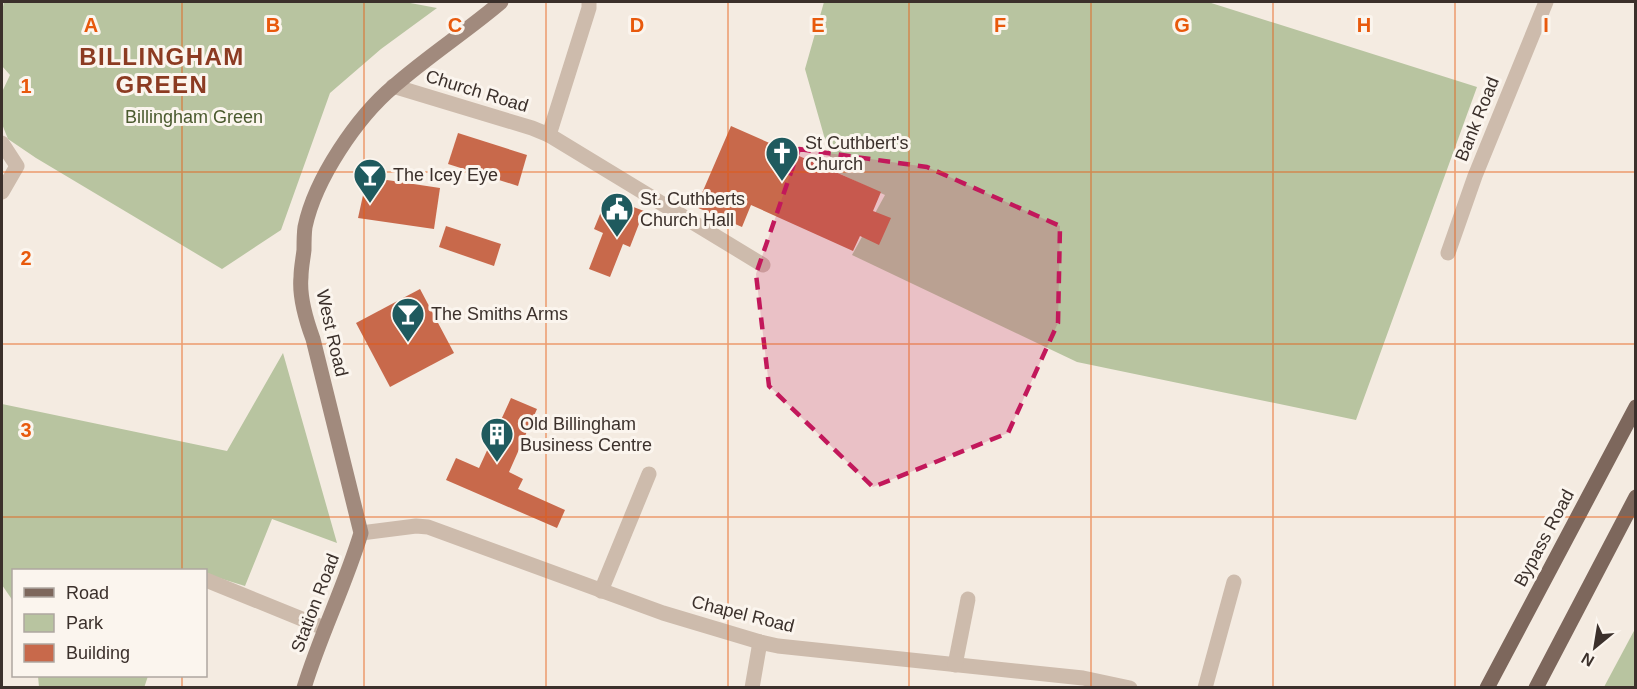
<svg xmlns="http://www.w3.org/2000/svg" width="1637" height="689" font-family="Helvetica,sans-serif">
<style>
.green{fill:#b8c4a0}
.building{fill:#c8694b}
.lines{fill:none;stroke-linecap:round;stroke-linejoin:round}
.lane{stroke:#cdbbac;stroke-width:15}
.street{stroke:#cdbbac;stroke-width:15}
.secondary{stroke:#a18a7d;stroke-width:15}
.primary{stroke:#7d675c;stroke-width:15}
.marked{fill:#c2185b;fill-opacity:0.2;stroke:#c2185b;stroke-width:4.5;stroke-dasharray:12 8;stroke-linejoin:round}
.grid{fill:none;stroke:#e8590c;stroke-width:1.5;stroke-opacity:0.55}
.labels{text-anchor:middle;stroke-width:6;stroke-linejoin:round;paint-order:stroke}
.street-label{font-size:18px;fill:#3b302b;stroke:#fbf5ee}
.park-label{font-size:18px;fill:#4a5a2e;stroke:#fbf5ee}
.poi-label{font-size:18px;fill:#3b302b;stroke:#fbf5ee;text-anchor:start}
.district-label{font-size:24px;font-weight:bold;letter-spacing:1.5px;fill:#8c3b22;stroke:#fbf5ee}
.grid-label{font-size:20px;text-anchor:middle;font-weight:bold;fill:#e8590c;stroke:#fbf5ee;stroke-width:6;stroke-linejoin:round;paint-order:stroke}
</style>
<rect width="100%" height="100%" fill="#f4ebe1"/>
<g class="green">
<path d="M4 2H405L437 8 381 49 330 93 281 230 222 269 36 158 8 139 2 124V92L10 75 2 66V11Z"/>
<path d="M824 2H1208L1477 87 1356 420 1077 362 852 255 885 195 834 171 805 69Z"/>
<path d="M283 353 337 543 272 519 245 586 206 574V570H14L13 601 2 585V404L227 451Z"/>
<path d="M1635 629V687H1604Z"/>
<path d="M38 676H148L144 688 39 687Z"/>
</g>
<g class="building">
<path d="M731 126 881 192 873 211 891 218 879 245 860 236 853 251 751 205 742 227 696 207Z"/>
<path d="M458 133 527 155 518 186 448 164Z"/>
<path d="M367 177 440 188 434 229 358 218Z"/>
<path d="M607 197 644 211 630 247 623 244 610 277 589 269 603 233 594 229Z"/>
<path d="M446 226 501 244 494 266 439 247Z"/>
<path d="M420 289 454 353 390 387 356 323Z"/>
<path d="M511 398 537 409 509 472 523 479 518 489 565 510 557 528 446 480 456 458 479 468Z"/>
</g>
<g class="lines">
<g class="lane">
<path d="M2 143 17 166 2 192"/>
<path d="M601 591 649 474"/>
<path d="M752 688 760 642"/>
</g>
<g class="street">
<path d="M393 86 532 128 549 135 763 265"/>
<path d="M549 135 589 8V2"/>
<path d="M1448 253 1475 176 1546 2"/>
<path d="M361 533 416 526 428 527 663 613 760 642 778 646 1083 678 1130 688"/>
<path d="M206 580 324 628"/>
<path d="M955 665 968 599"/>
<path d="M1205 688 1234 582"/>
</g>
<path class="secondary" d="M304 688C320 635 345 586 361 533L313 339C306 320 299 297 301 277 301 268 303 259 304 250 304 242 304 234 305 227 315 179 357 117 394 86 428 56 467 31 501 2"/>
<g class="primary">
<path d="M1487 688 1636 407"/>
<path d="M1536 688 1636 497"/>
</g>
</g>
<path class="marked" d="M799 149 927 167 1060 226 1058 323 1008 433 873 487 769 386 756 274Z"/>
<path class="grid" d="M182 2V570M364 2V688M546 2V688M728 2V688M909 2V688M1091 2V688M1273 2V688M1455 2V688M2 172H1636M2 344H1636M2 517H1636M182 676V688"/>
<defs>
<symbol id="church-pin" viewBox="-11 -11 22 30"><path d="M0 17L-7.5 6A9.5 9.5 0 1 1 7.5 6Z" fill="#1f5a5e" stroke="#fbf5ee"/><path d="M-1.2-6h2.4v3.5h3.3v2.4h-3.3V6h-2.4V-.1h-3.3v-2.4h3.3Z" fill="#fff"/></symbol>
<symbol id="bar-pin" viewBox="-11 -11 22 30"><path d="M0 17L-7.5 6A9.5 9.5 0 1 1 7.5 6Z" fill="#1f5a5e" stroke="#fbf5ee"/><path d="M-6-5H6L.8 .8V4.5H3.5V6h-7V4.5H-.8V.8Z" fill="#fff"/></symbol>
<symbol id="civic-pin" viewBox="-11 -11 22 30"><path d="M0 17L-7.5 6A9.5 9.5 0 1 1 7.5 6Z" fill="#1f5a5e" stroke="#fbf5ee"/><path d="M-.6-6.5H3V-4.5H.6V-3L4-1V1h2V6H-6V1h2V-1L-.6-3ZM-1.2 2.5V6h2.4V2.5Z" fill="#fff"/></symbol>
<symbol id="building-pin" viewBox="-11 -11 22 30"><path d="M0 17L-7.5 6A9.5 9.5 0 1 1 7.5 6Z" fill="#1f5a5e" stroke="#fbf5ee"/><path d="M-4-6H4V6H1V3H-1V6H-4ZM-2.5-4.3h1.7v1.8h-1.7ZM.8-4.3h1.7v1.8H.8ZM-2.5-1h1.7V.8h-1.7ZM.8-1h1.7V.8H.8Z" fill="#fff"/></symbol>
</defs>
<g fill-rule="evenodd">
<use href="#church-pin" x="763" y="134" width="38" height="52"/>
<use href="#bar-pin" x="351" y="156" width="38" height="52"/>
<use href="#civic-pin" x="598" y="190" width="38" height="52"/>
<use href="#bar-pin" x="389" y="295" width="38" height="52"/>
<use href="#building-pin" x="478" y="415" width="38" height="52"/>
</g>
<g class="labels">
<g class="street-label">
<text transform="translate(477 91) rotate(17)" y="6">Church Road</text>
<text transform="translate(1477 119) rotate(-68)" y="6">Bank Road</text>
<text transform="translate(332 333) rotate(77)" y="6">West Road</text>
<text transform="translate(1544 538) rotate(-62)" y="6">Bypass Road</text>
<text transform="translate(315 603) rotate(-69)" y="6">Station Road</text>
<text transform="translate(743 614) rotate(14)" y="6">Chapel Road</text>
</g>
<g class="park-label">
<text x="194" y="123">Billingham Green</text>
</g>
<g class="poi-label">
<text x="805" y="149">St Cuthbert's<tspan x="805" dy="21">Church</tspan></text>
<text x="393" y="181">The Icey Eye</text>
<text x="640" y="205">St. Cuthberts<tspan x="640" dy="21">Church Hall</tspan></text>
<text x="431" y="320">The Smiths Arms</text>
<text x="520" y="430">Old Billingham<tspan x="520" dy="21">Business Centre</tspan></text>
</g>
<g class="district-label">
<text x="162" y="65">BILLINGHAM<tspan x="162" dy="28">GREEN</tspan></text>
</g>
</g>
<g class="grid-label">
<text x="91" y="32">A</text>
<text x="273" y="32">B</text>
<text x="455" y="32">C</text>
<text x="637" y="32">D</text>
<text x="818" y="32">E</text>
<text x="1000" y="32">F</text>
<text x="1182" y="32">G</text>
<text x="1364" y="32">H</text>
<text x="1546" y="32">I</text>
<text x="26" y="93">1</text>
<text x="26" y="265">2</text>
<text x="26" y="437">3</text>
</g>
<rect width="1637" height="689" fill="none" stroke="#3b302b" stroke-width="6"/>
<rect x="12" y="569" width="195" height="108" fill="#fbf5ee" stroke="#aea6a0" stroke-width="1.5"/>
<rect x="24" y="588" width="30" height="9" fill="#7d675c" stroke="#aea6a0" stroke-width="1.5"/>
<text x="66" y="599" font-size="18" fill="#3b302b">Road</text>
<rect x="24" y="614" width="30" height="18" fill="#b8c4a0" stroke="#aea6a0" stroke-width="1.5"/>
<text x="66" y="629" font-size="18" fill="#3b302b">Park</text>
<rect x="24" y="644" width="30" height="18" fill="#c8694b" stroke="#aea6a0" stroke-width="1.5"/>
<text x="66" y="659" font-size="18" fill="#3b302b">Building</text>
<g transform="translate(1595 647) rotate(210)" stroke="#fbf5ee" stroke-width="4.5" paint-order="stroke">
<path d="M0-4.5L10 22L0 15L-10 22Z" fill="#3b302b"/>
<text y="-9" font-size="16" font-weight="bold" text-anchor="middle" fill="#3b302b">N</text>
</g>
</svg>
